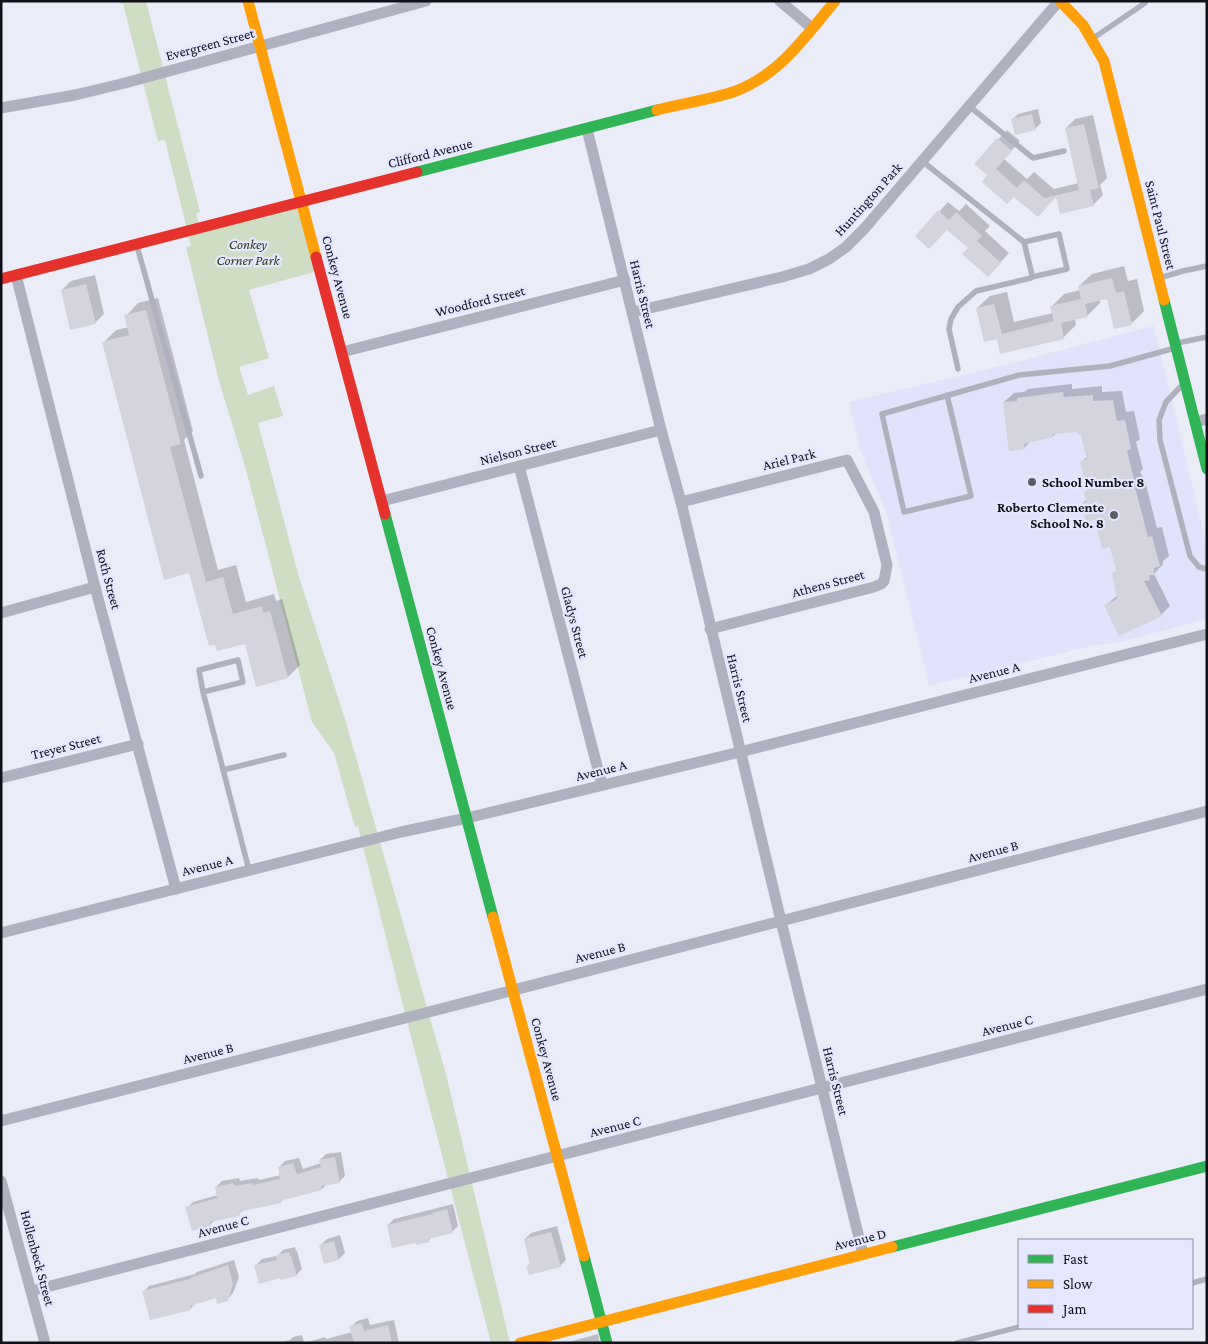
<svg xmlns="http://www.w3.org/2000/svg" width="1208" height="1344" font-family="'Crimson Pro',serif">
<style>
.built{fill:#e0e3f9}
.green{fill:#d0ddc5}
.shadow{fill:#0003}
.building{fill:#d3d4de}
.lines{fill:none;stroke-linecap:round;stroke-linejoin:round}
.lane{stroke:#afb1be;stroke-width:5.5}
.street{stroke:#afb1be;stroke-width:11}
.fast{stroke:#30b455;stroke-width:11}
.slow{stroke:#ff9f0a;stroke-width:11}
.jam{stroke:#e5322d;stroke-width:11}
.poi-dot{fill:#5c5d66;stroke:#e4e7fe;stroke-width:2}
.labels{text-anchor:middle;stroke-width:4.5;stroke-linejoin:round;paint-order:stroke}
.street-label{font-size:14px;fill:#0f1018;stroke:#e4e7fe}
.park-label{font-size:14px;font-style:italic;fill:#2c3913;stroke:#e4e7fe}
.poi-label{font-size:14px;font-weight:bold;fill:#0f1018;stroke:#e4e7fe;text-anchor:start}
</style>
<rect width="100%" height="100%" fill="#eaecf8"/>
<path class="built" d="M1154 326 1207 547V619L1116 643 1095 645 929 686 887 514 860 450 849 402 1026 360 1042 355Z"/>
<path class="green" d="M119 1H146L200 212 196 214 200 227 303 201 321 270 249 290 269 358 239 367 248 395 274 386 283 416 258 423 299 577 345 719 446 1074 510 1343H491L402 1002 358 826 355 827 334 753 312 722 245 466 219 381 186 247 191 246 165 140 158 141 123 4H120Z"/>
<g class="shadow">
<path d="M1038 109 1041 123 1035 129 1012 120 1018 114Z"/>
<path d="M1093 115 1107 178 1100 185 1103 195 1093 205 1061 212 1057 195 1047 206 989 175 976 164 1007 130 1020 141 1004 159 1027 179 1034 172 1054 189 1079 183 1066 128 1075 119Z"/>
<path d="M948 202 959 211 966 204 990 226 985 231 1009 253 997 266 969 248 947 228 917 236Z"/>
<path d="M1124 266 1128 281 1137 279 1144 311 1132 323 1108 297 1100 299V303L1088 315 1075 318 1076 325 1064 337 1001 352 998 337 977 308 990 296 1007 292 1014 322 1053 313 1052 306 1064 294 1080 290 1079 286 1092 274Z"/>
<path d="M95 275 104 314 95 323 62 290 71 281Z"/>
<path d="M158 298 193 431 184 440 218 570 236 565 246 602 274 594 276 601 282 599 300 665 288 677 246 642 190 572 103 343 116 330 129 327 126 316 138 303Z"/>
<path d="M1072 384V389L1102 386V392L1122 391 1126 412 1134 411 1140 439 1136 442 1143 469 1140 472 1145 481 1157 528 1162 527 1169 556 1163 561V564L1154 574 1170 606 1161 615 1106 605 1118 595 1114 573 1117 570 1111 546 1096 518 1083 503 1087 499 1086 492 1088 490 1081 462 1088 456 1082 435 1077 430 1056 433 1053 436 1030 442 1024 448 1004 402 1014 393 1024 392 1028 389Z"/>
<path d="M341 1152 345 1176 339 1182 327 1184 322 1189 284 1199 280 1202 244 1209 239 1214 216 1219 210 1225 187 1208 193 1202 218 1195 216 1187 222 1181 239 1178 240 1181 258 1178 259 1180 281 1175 279 1167 285 1161 299 1158 303 1169 321 1163 320 1160 326 1154Z"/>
<path d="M453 1204 458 1226 452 1232 432 1237 428 1241 388 1225 394 1219Z"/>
<path d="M557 1226 566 1260 560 1266H528L531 1263 525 1239 531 1233Z"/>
<path d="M340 1235 345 1253 339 1259 325 1262 321 1245 327 1239Z"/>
<path d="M295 1247 296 1251H297L302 1269 296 1275 256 1265 262 1259 277 1256 283 1250Z"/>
<path d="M234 1260 239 1277 233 1293 227 1300 217 1297 197 1302 190 1309 143 1292 149 1286 195 1274 197 1272Z"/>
<path d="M368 1318 370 1325 394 1320 399 1343H305L325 1337 326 1339 352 1332 351 1327 357 1321Z"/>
<path d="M598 1334 600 1343H565Z"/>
<path d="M302 1335 304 1343H280L290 1340 293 1337Z"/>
</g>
<g class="building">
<path d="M1032 114 1036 130 1015 135 1011 119Z"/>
<path d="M1084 124 1099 188 1090 190 1094 206 1060 214 1056 197 1038 217 1014 197 1007 204 982 182 987 175 974 164 997 138 1012 151 996 169 1017 188 1024 180 1044 198 1079 190 1065 128Z"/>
<path d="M938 210 949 220 956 212 982 236 977 241 1001 263 988 277 962 254 968 248 947 230 929 249 915 236Z"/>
<path d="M1112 278 1116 293 1124 291 1132 325 1114 329 1107 299 1085 304 1088 317 1061 323 1064 339 1000 354 997 339 984 342 976 308 994 304 1002 334 1054 321 1050 306 1081 299 1078 286Z"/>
<path d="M86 284 96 324 70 330 61 290Z"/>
<path d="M146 310 181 444 170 447 206 582 223 577 233 614 262 606 263 613 270 611 288 678 256 687 245 644 217 651 215 645 209 646 189 573 164 580 102 342 129 335 124 315Z"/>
<path d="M1063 392 1064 397 1093 395V401L1113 400 1117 421 1125 420 1131 449 1127 451 1134 479 1130 480 1136 491 1148 537 1152 536 1160 566 1154 568V575H1149L1150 580 1144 581 1162 616 1119 636 1104 605 1117 599 1112 573 1116 571 1110 547 1102 549 1095 520 1086 522 1082 503 1086 502 1084 491H1087L1080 461 1087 459 1081 436 1076 432 1053 434V437L1024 444 1025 449 1009 451 1003 402 1017 401V398Z"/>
<path d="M335 1157 340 1183 321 1186 322 1190 280 1201 281 1203 239 1212 240 1216 210 1222 211 1226 192 1231 185 1207 217 1198 215 1187 233 1183 234 1186 252 1183 253 1185 280 1179 278 1167 293 1163 297 1174 321 1167 319 1160Z"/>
<path d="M447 1209 453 1233 428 1239 429 1242 416 1245 415 1243 392 1248 387 1225 433 1214 432 1213Z"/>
<path d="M551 1232 561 1267 529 1275 526 1266 530 1265 524 1239Z"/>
<path d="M334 1241 339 1260 324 1264 319 1245Z"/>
<path d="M289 1252 290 1256H291L297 1276 281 1280 280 1278 259 1284 254 1265 277 1260 276 1255Z"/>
<path d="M228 1265 233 1284 228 1301 217 1304 216 1298 190 1306 191 1310 150 1320 142 1291 190 1279V1278Z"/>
<path d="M362 1323 364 1331 388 1325 392 1343H354L349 1326Z"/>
</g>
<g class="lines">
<g class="lane">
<path d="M1092 39 1145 3"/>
<path d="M969 106 1033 158 1064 151"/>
<path d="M922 161 1024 242 1032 275 1031 278 976 291 958 307 951 319 949 329 958 369"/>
<path d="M1024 242 1059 234 1067 269 1032 277"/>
<path d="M137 246 201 476"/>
<path d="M1159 278 1183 271 1207 266"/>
<path d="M1177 343 1207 337"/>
<path d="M1184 383 1166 402 1159 420 1160 440 1190 556 1199 567 1207 569"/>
<path d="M947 395 971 496 904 512 882 414 1019 375 1110 366 1175 348"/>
<path d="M203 692 199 670 238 660 243 682 203 692 249 870"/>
<path d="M223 770 284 755"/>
<path d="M1192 1283 1207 1279"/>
<path d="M957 1343 1019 1327"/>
</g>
<g class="street">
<path d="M780 1 812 28"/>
<path d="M1 108 75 95 125 83 426 1"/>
<path d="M587 129 661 430 681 502 781 921 863 1254"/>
<path d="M16 275 95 587 176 889"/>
<path d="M633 312 782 277 809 269 829 259 846 247 864 229 1059 1"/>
<path d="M342 352 625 280"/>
<path d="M1196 422 1207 419"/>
<path d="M519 466 602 785"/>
<path d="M382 501 661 430"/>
<path d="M681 502 847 460 874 512 887 565 884 581 881 584 874 587 710 629"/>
<path d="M1 613 95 587"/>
<path d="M1 778 138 744"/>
<path d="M1 933 401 832 467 818 740 752 1207 634"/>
<path d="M1 1121 417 1015 1207 811"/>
<path d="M1 1181 45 1343"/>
<path d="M31 1291 1207 989"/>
</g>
<g class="fast">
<path d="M417 172 657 110"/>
<path d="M1164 300 1207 469"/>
<path d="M385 514 493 917"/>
<path d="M892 1247 1207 1166"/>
<path d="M584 1256 607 1343"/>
</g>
<g class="slow">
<path d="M248 1 316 257"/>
<path d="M1060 1 1083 25 1104 61 1164 300"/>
<path d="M657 110C683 103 710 100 736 91 779 75 807 35 835 1"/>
<path d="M493 917 584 1256"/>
<path d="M520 1343 892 1247"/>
</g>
<g class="jam">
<path d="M316 257 385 514"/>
<path d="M1 279 417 172"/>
</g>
</g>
<g class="poi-dot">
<circle cx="1032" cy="482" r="5"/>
<circle cx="1114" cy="515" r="5"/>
</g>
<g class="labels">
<g class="street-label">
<text transform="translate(210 44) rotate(-15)" y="5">Evergreen Street</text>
<text transform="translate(430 153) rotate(-14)" y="5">Clifford Avenue</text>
<text transform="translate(868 199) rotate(-48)" y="5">Huntington Park</text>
<text transform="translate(1161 225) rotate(76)" y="5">Saint Paul Street</text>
<text transform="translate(338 277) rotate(75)" y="5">Conkey Avenue</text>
<text transform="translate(643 294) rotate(76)" y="5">Harris Street</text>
<text transform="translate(480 301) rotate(-14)" y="5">Woodford Street</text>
<text transform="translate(518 451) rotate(-14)" y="5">Nielson Street</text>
<text transform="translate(789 459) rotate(-14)" y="5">Ariel Park</text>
<text transform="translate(109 579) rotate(75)" y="5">Roth Street</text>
<text transform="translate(828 583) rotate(-15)" y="5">Athens Street</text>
<text transform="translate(575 622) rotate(75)" y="5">Gladys Street</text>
<text transform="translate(442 668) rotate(75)" y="5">Conkey Avenue</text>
<text transform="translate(994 672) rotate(-14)" y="5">Avenue A</text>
<text transform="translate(740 688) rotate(76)" y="5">Harris Street</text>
<text transform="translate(66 746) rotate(-14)" y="5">Treyer Street</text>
<text transform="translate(601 770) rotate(-14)" y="5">Avenue A</text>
<text transform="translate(993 851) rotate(-15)" y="5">Avenue B</text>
<text transform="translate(207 865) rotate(-14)" y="5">Avenue A</text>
<text transform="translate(600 952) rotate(-14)" y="5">Avenue B</text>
<text transform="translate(1007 1025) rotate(-14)" y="5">Avenue C</text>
<text transform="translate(208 1053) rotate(-14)" y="5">Avenue B</text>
<text transform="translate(547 1059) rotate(75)" y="5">Conkey Avenue</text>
<text transform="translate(836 1081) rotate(76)" y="5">Harris Street</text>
<text transform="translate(615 1126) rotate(-14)" y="5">Avenue C</text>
<text transform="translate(223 1226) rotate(-15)" y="5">Avenue C</text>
<text transform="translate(860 1239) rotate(-14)" y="5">Avenue D</text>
<text transform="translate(38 1258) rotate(75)" y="5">Hollenbeck Street</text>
</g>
<g class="park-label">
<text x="248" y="249">Conkey<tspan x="248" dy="16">Corner Park</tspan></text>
</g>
<g class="poi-label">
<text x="1042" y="487">School Number 8</text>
<text x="1104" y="512" text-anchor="end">Roberto Clemente<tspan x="1104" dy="16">School No. 8</tspan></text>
</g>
</g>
<rect width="1208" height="1344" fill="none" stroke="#0f1018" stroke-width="5"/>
<rect x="1018" y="1239" width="175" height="90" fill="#e4e7fe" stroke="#8f91a2"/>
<rect x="1028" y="1255" width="25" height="8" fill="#30b455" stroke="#8f91a2"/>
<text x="1063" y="1264" font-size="15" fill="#0f1018">Fast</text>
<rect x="1028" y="1280" width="25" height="8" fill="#ff9f0a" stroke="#8f91a2"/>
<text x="1063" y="1289" font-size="15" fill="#0f1018">Slow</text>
<rect x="1028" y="1305" width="25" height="8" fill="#e5322d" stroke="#8f91a2"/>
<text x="1063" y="1314" font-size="15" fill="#0f1018">Jam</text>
</svg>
